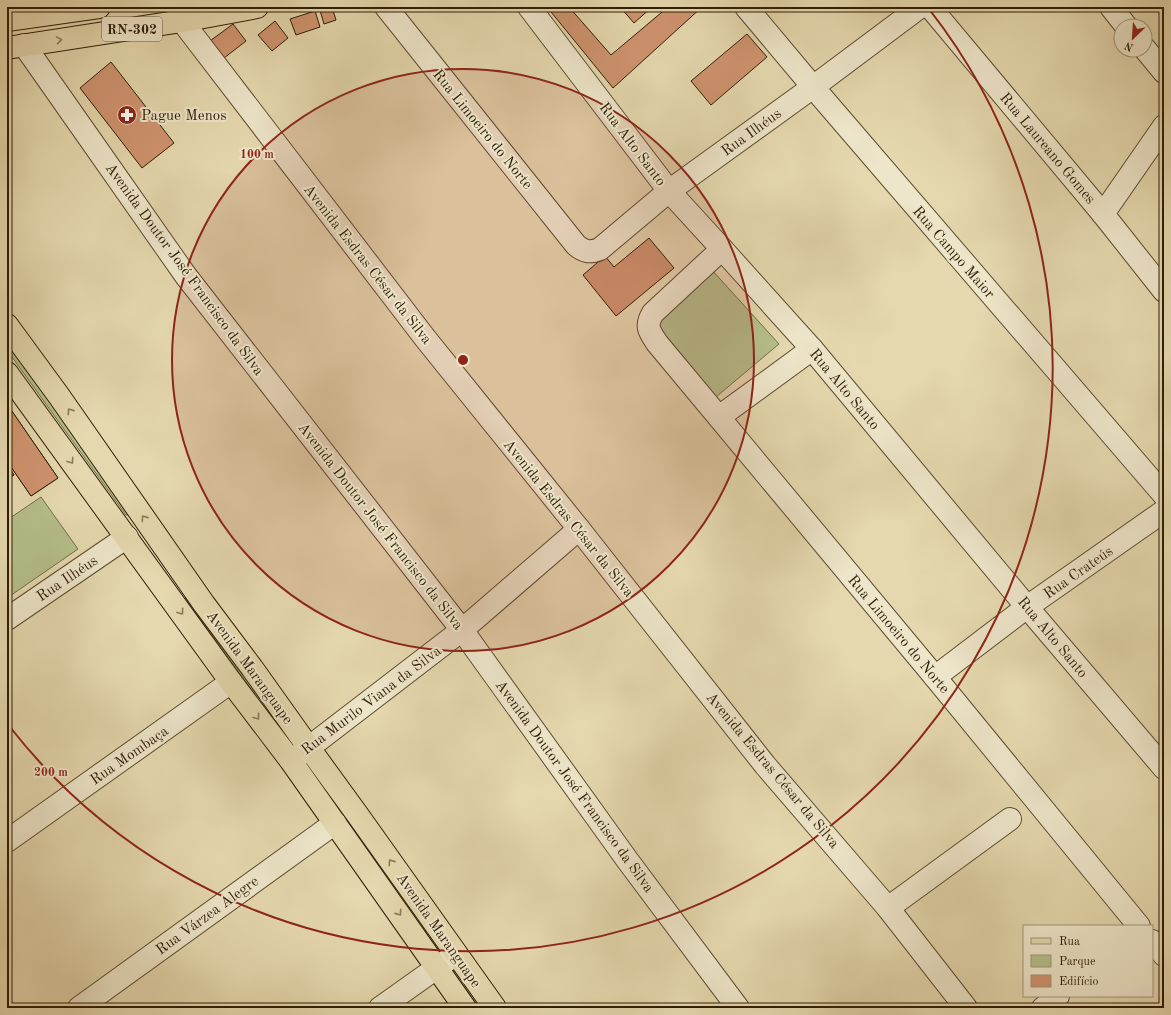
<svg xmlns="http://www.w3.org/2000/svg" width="1171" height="1015" font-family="'Old Standard TT',serif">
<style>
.green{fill:#b5bf8a;stroke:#726e48}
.building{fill:#cf946f;stroke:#2f1e05}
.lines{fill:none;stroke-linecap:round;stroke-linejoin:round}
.minor-casing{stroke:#5c4c2f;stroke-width:24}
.major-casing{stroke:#2f1e05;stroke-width:24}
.minor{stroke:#eee6ca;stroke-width:22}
.major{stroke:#e5d8ae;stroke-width:22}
.oneway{stroke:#8a7b5a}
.ring{fill:none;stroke:#8f2418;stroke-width:2}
.labels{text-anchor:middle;stroke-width:4;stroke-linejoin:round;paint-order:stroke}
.shield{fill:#eee6ca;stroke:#685a40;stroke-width:1}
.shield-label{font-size:14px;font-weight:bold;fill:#2f1e05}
.poi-label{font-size:15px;fill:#2f1e05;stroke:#eee6ca;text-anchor:start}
.street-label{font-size:15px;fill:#2f1e05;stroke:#eee6ca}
.centre{fill:#8f2418;stroke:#eee6ca;stroke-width:2}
.ring-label{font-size:12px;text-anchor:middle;font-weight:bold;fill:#8f2418;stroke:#eee6ca;stroke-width:4;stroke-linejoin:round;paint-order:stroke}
</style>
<rect width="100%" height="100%" fill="#e5d8ae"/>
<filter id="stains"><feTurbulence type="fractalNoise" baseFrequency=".005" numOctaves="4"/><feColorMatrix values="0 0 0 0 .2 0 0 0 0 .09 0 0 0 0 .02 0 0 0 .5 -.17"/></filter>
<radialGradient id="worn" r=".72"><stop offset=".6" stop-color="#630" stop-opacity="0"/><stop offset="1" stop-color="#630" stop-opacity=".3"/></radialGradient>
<g class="green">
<path d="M711 269 779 344 716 397 653 320Z"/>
<path d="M7 330 134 515H126L7 350Z"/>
<path d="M41 497 78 549 7 598V520Z"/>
<path d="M185 598 226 639 291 728 283 733Z"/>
<path d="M314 766 442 942 433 947 308 770Z"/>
<path d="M458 965 488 1008H476L450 972Z"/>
</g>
<g class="building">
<path d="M319 7H332L336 20 324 24Z"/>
<path d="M547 7H569L611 55 668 7H702L613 88Z"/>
<path d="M620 7H652L634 23Z"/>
<path d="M315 11 320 27 296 35 290 19Z"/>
<path d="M275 21 288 38 272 51 258 35Z"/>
<path d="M233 24 246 41 224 58 210 41Z"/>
<path d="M747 34 767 57 711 105 691 81Z"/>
<path d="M111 62 174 143 142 168 80 88Z"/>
<path d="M649 238 674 268 616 316 583 275 605 256 614 267Z"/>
<path d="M7 404 58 478 31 496 7 461Z"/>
<path d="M7 404 58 478 31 496 7 461Z"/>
<path d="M7 464 14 475 7 479Z"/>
<path d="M7 464 14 475 7 479Z"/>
</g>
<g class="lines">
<defs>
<g id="minor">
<path d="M386 7 576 245C584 252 590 253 600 249L669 191 813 87 920 7"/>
<path d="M529 7 669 191 722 249 812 349 1027 607 1164 768"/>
<path d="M746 7 813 87 1164 495"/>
<path d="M930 7 1103 214 1164 291"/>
<path d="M1111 7 1126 26"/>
<path d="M182 21 425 338 579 529 765 765 888 908 966 1008"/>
<path d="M24 45 186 276 462 630 628 861 738 1008"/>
<path d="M1145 49 1164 72"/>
<path d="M1103 214 1164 126"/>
<path d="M722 249 653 313C645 326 649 331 657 343L935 677 1139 926"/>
<path d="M719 417 812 349"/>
<path d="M7 619 127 537"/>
<path d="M935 677 1027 607 1164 511"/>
<path d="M294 759 462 630 579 529"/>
<path d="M7 841 231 682"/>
<path d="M888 908 1010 819"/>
<path d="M1152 941 1164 955"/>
<path d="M79 1008 335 823"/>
<path d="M380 1008 456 954"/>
<path d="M1043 1008 1058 996"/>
</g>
<g id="major">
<path d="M7 20 99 7"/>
<path d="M7 48 182 21 257 7"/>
<path d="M7 325 59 396 204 604 252 668 309 748 357 814 495 1008"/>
<path d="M7 373 231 682 291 761 465 1008"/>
</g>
</defs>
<use href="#minor" class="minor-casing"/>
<use href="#major" class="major-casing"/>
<use href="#minor" class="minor"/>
<use href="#major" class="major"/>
</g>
<defs><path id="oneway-chevron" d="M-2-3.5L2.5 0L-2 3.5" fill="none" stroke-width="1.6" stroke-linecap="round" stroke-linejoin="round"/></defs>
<g class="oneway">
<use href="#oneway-chevron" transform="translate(59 40) rotate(-9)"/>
<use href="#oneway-chevron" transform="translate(70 411) rotate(-125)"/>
<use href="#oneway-chevron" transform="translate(71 461) rotate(54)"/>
<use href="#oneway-chevron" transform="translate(144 518) rotate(-125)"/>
<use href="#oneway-chevron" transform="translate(181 612) rotate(54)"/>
<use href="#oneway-chevron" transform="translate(257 717) rotate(53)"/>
<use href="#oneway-chevron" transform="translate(391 862) rotate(-125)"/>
<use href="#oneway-chevron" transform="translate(399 913) rotate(55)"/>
</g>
<circle cx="463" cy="360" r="291" fill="#8f2418" fill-opacity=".12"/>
<g class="ring">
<circle cx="463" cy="360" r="291"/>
<path d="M929 9A583 583 0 0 1 10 727"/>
</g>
<defs>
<symbol id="pharmacy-disc" viewBox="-11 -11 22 22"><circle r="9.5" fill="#8f2418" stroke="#eee6ca"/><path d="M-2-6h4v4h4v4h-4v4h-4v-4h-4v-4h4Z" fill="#fff"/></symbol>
</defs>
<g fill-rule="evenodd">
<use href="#pharmacy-disc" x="116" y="104" width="22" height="22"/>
</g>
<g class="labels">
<rect class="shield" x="102" y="17" width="60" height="24" rx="3"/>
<g class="shield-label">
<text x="132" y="34">RN-302</text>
</g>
<g class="poi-label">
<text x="141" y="120">Pague Menos</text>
</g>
<g class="street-label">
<text transform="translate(483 129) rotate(51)" y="5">Rua Limoeiro do Norte</text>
<text transform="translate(751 132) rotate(-36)" y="5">Rua Ilhéus</text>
<text transform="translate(633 144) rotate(53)" y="5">Rua Alto Santo</text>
<text transform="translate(1048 148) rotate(50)" y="5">Rua Laureano Gomes</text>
<text transform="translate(954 252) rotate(49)" y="5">Rua Campo Maior</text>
<text transform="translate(368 264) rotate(52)" y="5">Avenida Esdras César da Silva</text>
<text transform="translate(185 269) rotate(54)" y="5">Avenida Doutor José Francisco da Silva</text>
<text transform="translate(845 389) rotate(50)" y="5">Rua Alto Santo</text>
<text transform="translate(569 518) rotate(51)" y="5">Avenida Esdras César da Silva</text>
<text transform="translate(381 526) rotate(52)" y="5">Avenida Doutor José Francisco da Silva</text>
<text transform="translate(1078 572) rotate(-35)" y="5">Rua Crateús</text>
<text transform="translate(67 578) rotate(-34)" y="5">Rua Ilhéus</text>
<text transform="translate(899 634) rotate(50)" y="5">Rua Limoeiro do Norte</text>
<text transform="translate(1053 637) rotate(50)" y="5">Rua Alto Santo</text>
<text transform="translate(250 667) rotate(54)" y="5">Avenida Maranguape</text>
<text transform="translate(371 700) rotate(-37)" y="5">Rua Murilo Viana da Silva</text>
<text transform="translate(129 755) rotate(-35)" y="5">Rua Mombaça</text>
<text transform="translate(773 770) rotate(50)" y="5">Avenida Esdras César da Silva</text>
<text transform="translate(575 786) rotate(54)" y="5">Avenida Doutor José Francisco da Silva</text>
<text transform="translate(207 915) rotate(-36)" y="5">Rua Várzea Alegre</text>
<text transform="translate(439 930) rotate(55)" y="5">Avenida Maranguape</text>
</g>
</g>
<circle cx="463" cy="360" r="6" class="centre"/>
<g class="ring-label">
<text x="257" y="158">100 m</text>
<text x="51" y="776">200 m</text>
</g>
<rect width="1171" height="1015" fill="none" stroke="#e5d8ae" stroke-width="24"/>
<rect x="8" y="8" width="1155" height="999" fill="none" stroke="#2f1e05" stroke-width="2"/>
<rect x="12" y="12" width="1147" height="991" fill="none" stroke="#2f1e05"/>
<rect x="1023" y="925" width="130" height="72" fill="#eee6ca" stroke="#a2967b"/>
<rect x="1031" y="938" width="20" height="6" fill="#e5d8ae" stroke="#a2967b"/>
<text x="1059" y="945" font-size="12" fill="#2f1e05">Rua</text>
<rect x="1031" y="955" width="20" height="12" fill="#b5bf8a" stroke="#a2967b"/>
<text x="1059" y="965" font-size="12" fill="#2f1e05">Parque</text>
<rect x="1031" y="975" width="20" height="12" fill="#cf946f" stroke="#a2967b"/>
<text x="1059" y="985" font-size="12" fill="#2f1e05">Edifício</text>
<g transform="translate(1133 38) rotate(205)"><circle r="19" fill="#eee6ca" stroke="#a2967b"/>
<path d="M0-3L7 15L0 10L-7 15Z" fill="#8f2418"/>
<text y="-6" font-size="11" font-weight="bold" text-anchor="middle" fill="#2f1e05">N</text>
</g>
<rect width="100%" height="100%" filter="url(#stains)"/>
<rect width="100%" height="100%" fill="url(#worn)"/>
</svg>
